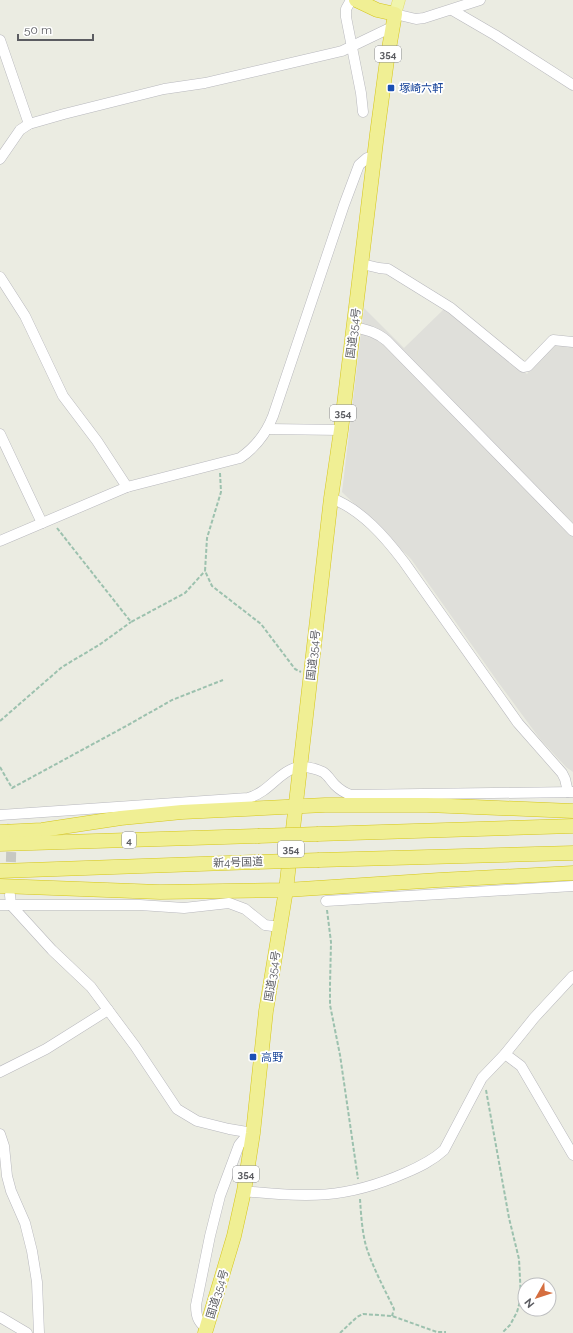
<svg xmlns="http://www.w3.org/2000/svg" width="573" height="1333" font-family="Raleway,'Noto Sans JP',sans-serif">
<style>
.industrial{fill:#dfdfda}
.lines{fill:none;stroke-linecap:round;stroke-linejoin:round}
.minor-tunnel{stroke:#c7c8c2;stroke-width:10;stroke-dasharray:10 5;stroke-linecap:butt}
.minor-casing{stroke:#b8b8bd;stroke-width:11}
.major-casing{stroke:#e1db66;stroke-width:13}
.highway-casing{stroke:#d5c619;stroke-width:15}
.path{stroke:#9cc1ae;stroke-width:2;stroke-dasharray:4 2;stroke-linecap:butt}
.minor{stroke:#fff;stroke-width:10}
.major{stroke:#f0f5ad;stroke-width:12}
.highway{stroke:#f0ef94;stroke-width:14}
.highway-bridge-casing{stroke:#d5c619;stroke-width:15;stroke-linecap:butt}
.highway-bridge{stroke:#f0ef94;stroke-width:14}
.transit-dot{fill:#1a4fb4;stroke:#fff;stroke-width:1.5}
.labels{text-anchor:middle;stroke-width:3.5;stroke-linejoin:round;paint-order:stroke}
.shield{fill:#fff;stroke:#8c8d90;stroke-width:1}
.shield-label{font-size:10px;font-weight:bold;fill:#5b5c61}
.transit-label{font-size:11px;fill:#164399;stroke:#fff;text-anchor:start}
.street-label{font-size:11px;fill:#5b5c61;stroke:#fff}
</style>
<rect width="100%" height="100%" fill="#ebece2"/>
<path class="industrial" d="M364 308 404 348 444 309 527 374 552 345 556 344 573 347V772L566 767 540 739 498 682 411 559 342 492Z"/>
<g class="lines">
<path class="minor-tunnel" d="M10 892 12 824"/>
<defs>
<g id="minor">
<path d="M351 0 346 9V17L361 93 363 112"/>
<path d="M452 10 495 35 573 85"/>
<path d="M395 14 416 19 424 18 480 0"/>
<path d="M0 40 29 124"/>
<path d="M0 159 20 130 29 124 64 114 164 89 205 83 342 51 392 27"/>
<path d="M362 264 379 268 388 269 451 308 523 367 528 366 553 340 573 342"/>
<path d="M0 277 25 316 63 396 97 441 127 487"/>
<path d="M354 327C367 330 377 332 387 341L573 531"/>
<path d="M268 429 341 430"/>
<path d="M0 434 42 523"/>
<path d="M331 498C362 510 385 537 404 562L518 723 562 773 565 779 568 792"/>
<path d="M0 541 127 487 240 458C256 447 266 434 273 416L344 205 359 165 367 158 374 156"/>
<path d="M0 815 248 798C279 789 283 754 323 772 328 775 331 781 335 785 340 790 345 793 351 795L573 792"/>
<path d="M10 895 11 905 52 950 91 987 135 1046 177 1109 197 1121 229 1129 253 1133"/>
<path d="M326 901 573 886"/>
<path d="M0 905H140L184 908 229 903 245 909 265 925 280 927"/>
<path d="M505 1054 521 1066 573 1155"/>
<path d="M0 1072 46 1049 108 1010"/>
<path d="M0 1134 4 1146 7 1176 11 1191 25 1223 32 1251 37 1282 39 1333"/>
<path d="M244 1191C306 1198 346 1199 405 1173 419 1167 432 1161 444 1150L482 1078 505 1054 534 1018 573 976"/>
<path d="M0 1317 27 1333"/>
<path d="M206 1328C198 1322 196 1316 196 1305L210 1236 220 1196 239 1145 243 1140 253 1133"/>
</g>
<path id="major" d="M395 14 399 0"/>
<g id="highway">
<path d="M0 832 42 830 121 818 182 812 325 805H427L573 811"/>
<path d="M318 834 573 826"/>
<path d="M0 844 258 836"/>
<path d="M319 860 573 853"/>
<path d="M0 871 258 862"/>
<path d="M0 886 160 892 286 890 439 880 573 873"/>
<path d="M205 1333 234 1236 244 1191 253 1133 266 1011 286 890 331 498 341 430 377 134 387 60 395 14 377 10 356 0"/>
</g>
</defs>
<use href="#minor" class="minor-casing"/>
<use href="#major" class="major-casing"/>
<use href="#highway" class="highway-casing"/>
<g class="path">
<path d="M220 473 221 492 207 538 205 571 212 586 261 624 295 669 301 672"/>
<path d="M57 528 131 622 185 593 205 571"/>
<path d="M0 721 62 667 99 645 131 622"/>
<path d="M0 767 12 788 128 725 172 700 223 680"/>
<path d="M327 910 331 942 330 985V1005L340 1055 358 1179"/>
<path d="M486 1090 509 1218 519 1259 521 1298 517 1312 510 1325 502 1333"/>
<path d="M360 1199C361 1214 362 1231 366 1246 373 1268 384 1288 394 1309L392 1316"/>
<path d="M340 1333 357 1317 363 1314 392 1316 437 1332H446"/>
</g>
<use href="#minor" class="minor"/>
<use href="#major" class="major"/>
<use href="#highway" class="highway"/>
<defs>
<g id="highway-bridge">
<path d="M258 836 318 834"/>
<path d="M258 862 319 860"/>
</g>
</defs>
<use href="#highway-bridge" class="highway-bridge-casing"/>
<use href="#highway-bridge" class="highway-bridge"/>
</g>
<g class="transit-dot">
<rect x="387" y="84" width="8" height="8" rx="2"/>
<rect x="249" y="1053" width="8" height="8" rx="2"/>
</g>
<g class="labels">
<g class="shield">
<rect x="375" y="46" width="26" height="16" rx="3"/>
<rect x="330" y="405" width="26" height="16" rx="3"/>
<rect x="122" y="832" width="14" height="16" rx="3"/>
<rect x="278" y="841" width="26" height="16" rx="3"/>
<rect x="233" y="1166" width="26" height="16" rx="3"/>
</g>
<g class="shield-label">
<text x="388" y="58">354</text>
<text x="343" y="417">354</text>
<text x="129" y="844">4</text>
<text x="291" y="853">354</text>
<text x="246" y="1178">354</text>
</g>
<g class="transit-label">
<text x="399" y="92">塚崎六軒</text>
<text x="261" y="1061">高野</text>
</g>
<g class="street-label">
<text transform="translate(353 333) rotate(-83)" y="4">国道354号</text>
<text transform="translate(313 655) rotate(-84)" y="4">国道354号</text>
<text transform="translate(238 862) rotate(-2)" y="4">新4号国道</text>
<text transform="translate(272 976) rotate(-81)" y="4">国道354号</text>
<text transform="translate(217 1294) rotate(-73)" y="4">国道354号</text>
</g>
</g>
<g transform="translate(537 1297) rotate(231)"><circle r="19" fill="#ffffff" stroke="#bdbec0"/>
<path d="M0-3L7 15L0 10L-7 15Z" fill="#d56e3f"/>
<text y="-6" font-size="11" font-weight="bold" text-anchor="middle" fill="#5b5c61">N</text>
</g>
<path d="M18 34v6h75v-6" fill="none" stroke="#5b5c61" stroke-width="2"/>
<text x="24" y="34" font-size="12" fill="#5b5c61" stroke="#ffffff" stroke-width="3" paint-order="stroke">50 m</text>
</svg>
